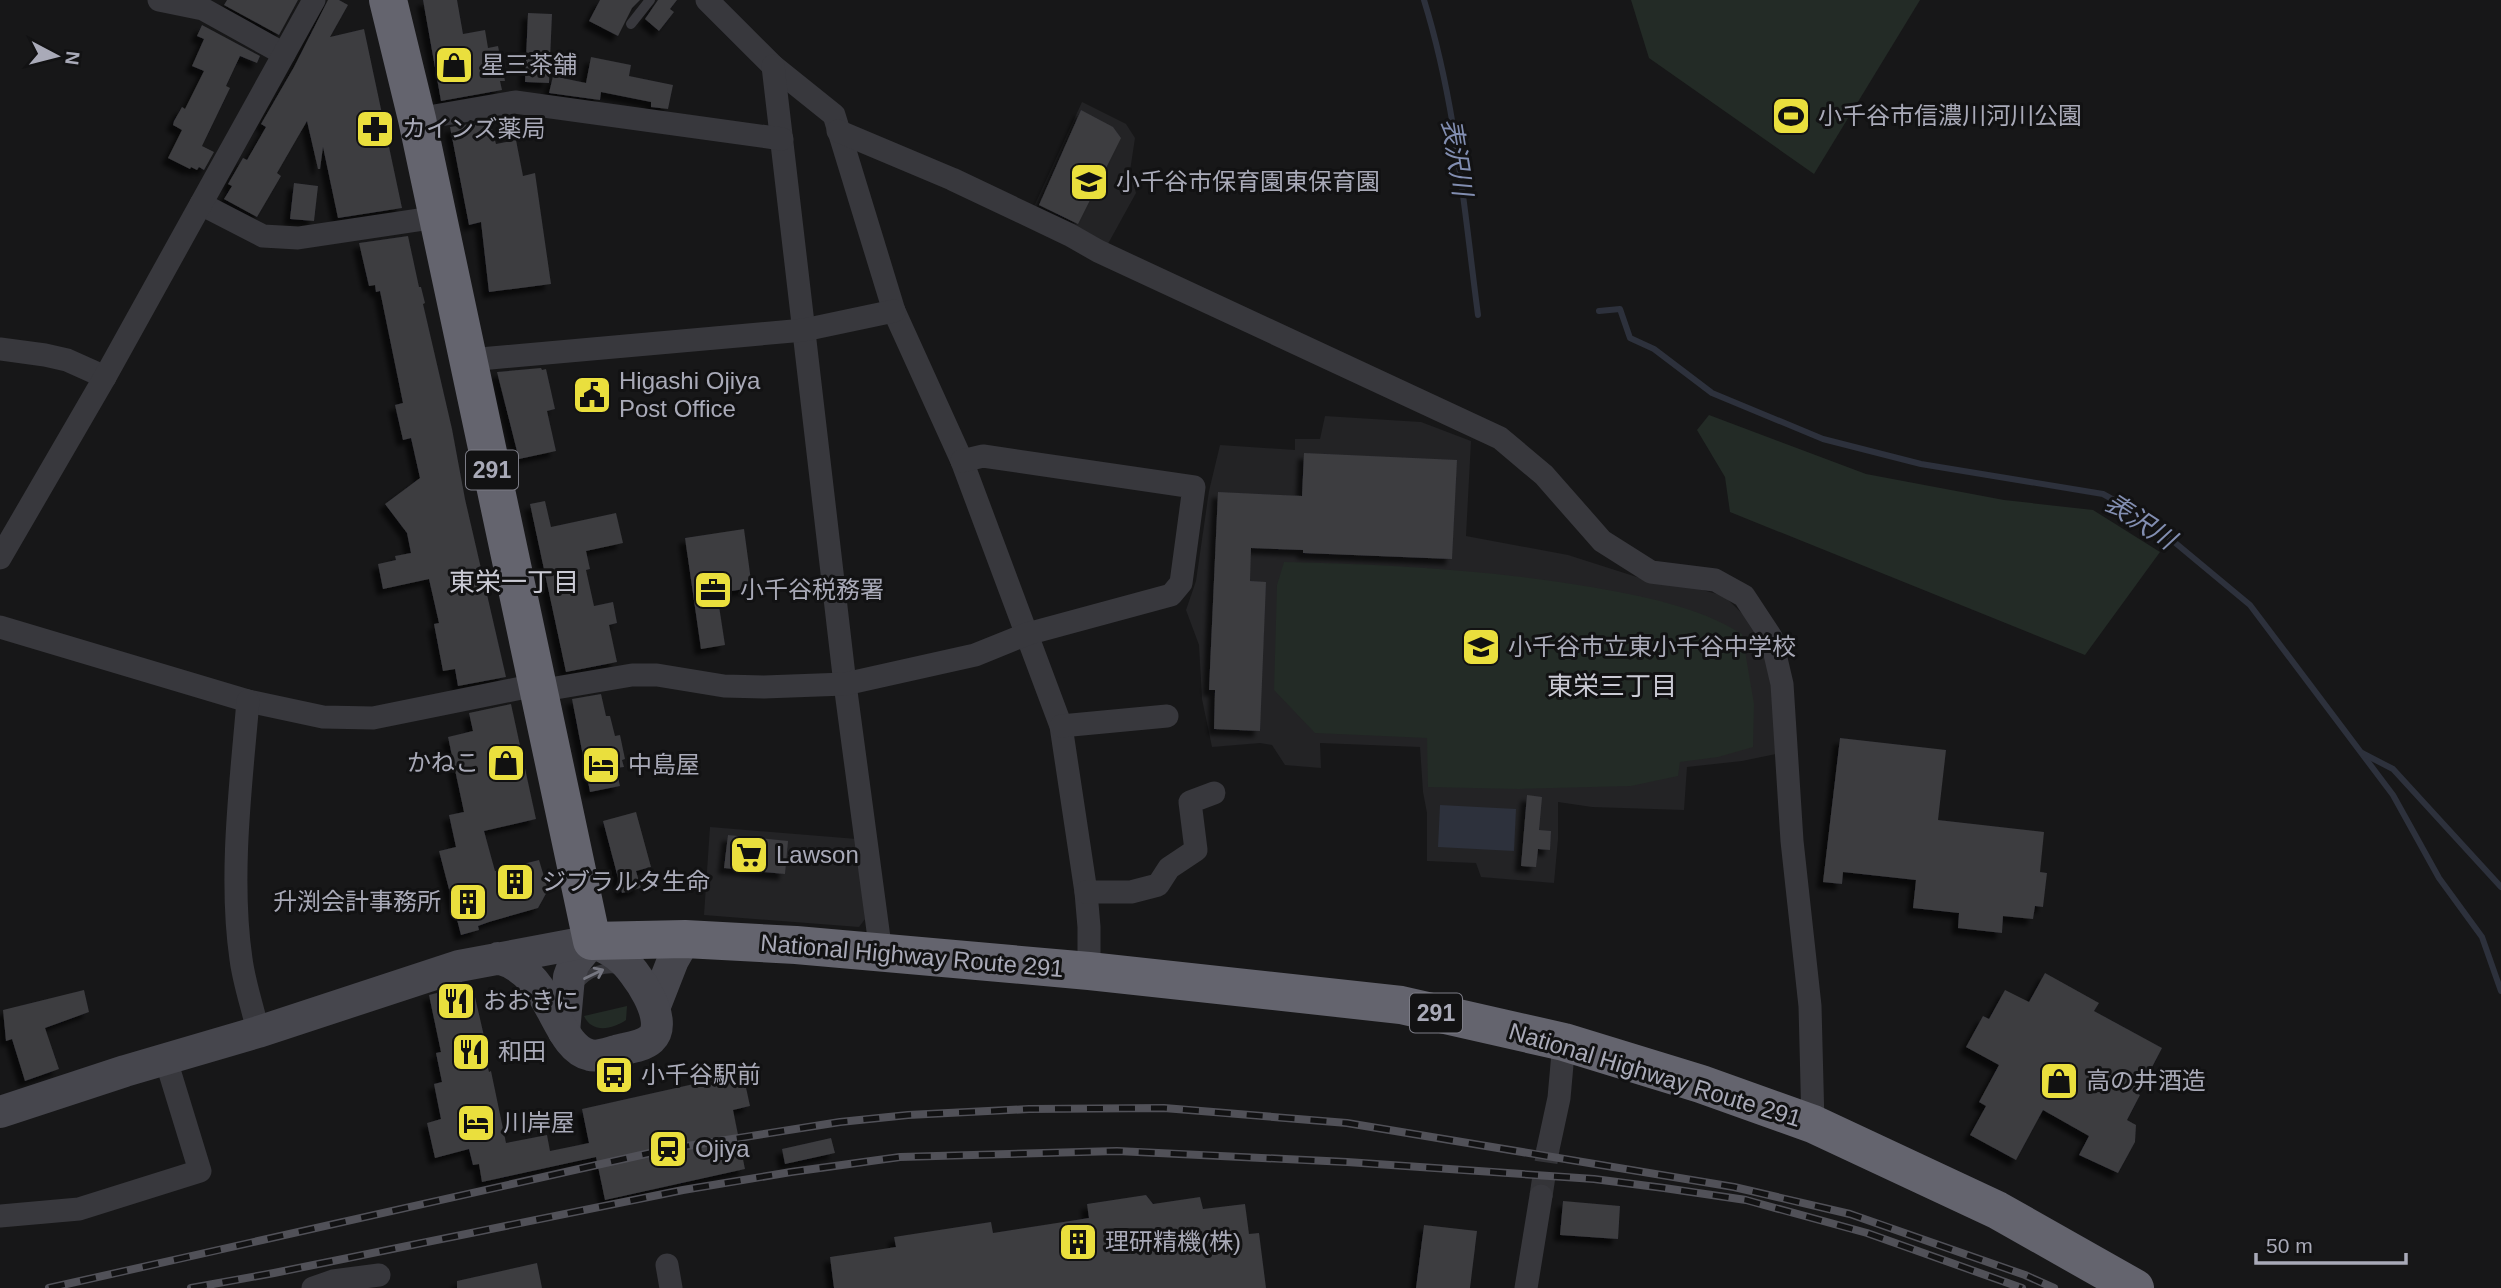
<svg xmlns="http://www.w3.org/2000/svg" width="2501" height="1288" font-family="Arial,'Noto Sans JP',sans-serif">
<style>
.built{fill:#232325}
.green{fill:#232b26}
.water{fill:#2d313c}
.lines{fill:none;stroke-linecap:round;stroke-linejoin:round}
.stream{stroke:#2d313c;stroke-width:6}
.building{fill:#3c3c40;filter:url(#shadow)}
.street-tunnel{stroke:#343438;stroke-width:23;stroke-dasharray:23 11;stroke-linecap:butt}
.lane{stroke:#38383d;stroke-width:10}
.street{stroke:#38383d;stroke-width:23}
.secondary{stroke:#46464d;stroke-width:32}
.highway{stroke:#64646e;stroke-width:38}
.rail-casing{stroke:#515158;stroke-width:8}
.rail{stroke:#121213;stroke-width:5;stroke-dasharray:16;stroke-linecap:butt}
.oneway{stroke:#767781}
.labels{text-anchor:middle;stroke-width:6;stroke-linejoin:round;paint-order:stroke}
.shield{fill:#121213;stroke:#7c7c86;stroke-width:2}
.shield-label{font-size:23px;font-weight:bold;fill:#a9aab8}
.poi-label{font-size:24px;fill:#a9aab8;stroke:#121213;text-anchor:start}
.street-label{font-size:24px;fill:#a9aab8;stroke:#121213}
.water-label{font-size:26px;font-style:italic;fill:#828eb1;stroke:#121213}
.neighbourhood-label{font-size:26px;fill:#cacad4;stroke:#121213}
</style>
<defs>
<filter id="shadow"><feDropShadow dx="-6" dy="6" stdDeviation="2" flood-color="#0009"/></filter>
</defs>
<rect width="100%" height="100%" fill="#171718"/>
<g class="built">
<path d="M1082 102 1126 124 1135 138 1130 171 1136 193 1104 251 1031 213Z"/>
<path d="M1325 416 1421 422 1471 441 1466 536 1568 555 1640 578 1685 585 1724 596 1752 623 1765 650 1772 691 1776 754 1742 761 1687 767 1684 810 1592 807 1558 802V839L1554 883 1481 877 1476 863 1427 861V813L1423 792 1420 747 1320 743 1321 768 1285 765 1272 745 1260 743 1212 747 1202 699 1199 645 1186 610 1196 581 1209 491 1220 445 1295 450V439H1320Z"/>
<path d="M710 827 857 839 865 919 859 927 704 915Z"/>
</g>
<g class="green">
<path d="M1631 0H1920L1814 174 1649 58Z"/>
<path d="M1709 415 1866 474 2004 500 2093 510 2160 552 2085 655 1730 512 1725 477 1697 430Z"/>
<path d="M1284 562C1388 564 1489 570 1591 587 1642 596 1697 606 1742 634L1754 704 1753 747 1718 757 1680 762 1678 776 1631 786 1519 789 1428 787 1427 738 1315 733 1274 690 1277 585Z"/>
<path d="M627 1006 626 1020C613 1029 592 1034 584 1016Z"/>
</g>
<path class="water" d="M1440 805 1516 809 1514 851 1438 847Z"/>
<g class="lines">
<g class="stream">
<path d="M1424 0C1456 103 1464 209 1478 315"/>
<path d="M1599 311 1620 309 1630 338 1654 349 1712 393 1823 439 1921 464 2103 494 2143 516 2250 605 2393 795 2439 878 2482 937 2501 991"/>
<path d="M2362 753 2393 769 2501 887"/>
</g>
</g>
<g class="building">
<path d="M227 0H298L279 35 224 5Z"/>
<path d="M328 0H339L348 5 330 37 364 29 402 208 338 218 323 147 320 169H318L307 121 277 173 281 176 257 217 224 199 232 186 228 184 243 158 247 160 266 127 261 124 294 67Z"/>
<path d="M423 0H457L463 34 485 30 488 48 498 46 505 81H500L502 90 441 101Z"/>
<path d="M600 0H640L632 8 618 36 589 21Z"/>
<path d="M658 0H677L670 9 674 12 659 31 645 19Z"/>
<path d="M528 13 552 14 549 83 525 82Z"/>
<path d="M202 25 260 56 257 63 240 56 226 86 230 88 202 146 214 152 204 170 199 167 197 170 191 167 190 169 168 158 182 130 173 125 174 121 182 107 185 109 204 71 192 66 204 39 197 36Z"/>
<path d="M591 57 631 65 629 76 673 85 668 109 651 107V102L601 92 600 100 549 93 553 76 586 83Z"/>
<path d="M1081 110 1113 127 1121 138 1078 224 1039 205Z"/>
<path d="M490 121 496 144 516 140 523 176 535 173 551 284 489 292 481 222 469 225 450 127Z"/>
<path d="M294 183 318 186 314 221 290 219Z"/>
<path d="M408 236 419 287H421L425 303 423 304 452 429 465 499 506 677 458 686 455 669 443 671 434 624 439 623 429 579 383 589 378 564 396 560 395 556 411 553 407 533 385 504 420 478 411 438 403 440 395 405 403 403 380 291 376 292 375 285 369 286 359 243Z"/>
<path d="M541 368 542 370 546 369 555 409 547 411 556 451 519 459 497 372Z"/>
<path d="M1304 453 1457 460 1452 559 1303 553V550L1251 548 1250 581 1266 582 1260 731 1214 729 1215 690H1209L1218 492 1302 496Z"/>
<path d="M545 501 551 527 616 513 623 543 586 551 590 569 586 570 594 606 613 602 617 623 609 625 617 662 566 672 530 504Z"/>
<path d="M744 529 752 588 717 593 725 645 701 649 685 538Z"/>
<path d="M601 694 606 716H610L615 736 620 735 625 759 622 760 624 767 616 768 620 786 590 792 572 699Z"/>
<path d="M511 704 536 819 484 831 495 871 539 860 548 890 538 908 489 922 478 926 479 930 461 935 439 851 456 847 449 815 464 812 448 737 473 731 469 713Z"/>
<path d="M1840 738 1946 750 1938 820 2044 832 2040 872 2047 873 2043 907 2035 906 2033 919 2003 916 2002 933 1958 928 1959 913 1913 908 1916 880 1843 872 1842 884 1823 882Z"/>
<path d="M1527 795 1542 797 1539 830 1551 831 1550 850 1538 849 1536 867 1521 866Z"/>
<path d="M636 812 651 867 636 871 641 888 622 893 603 821Z"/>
<path d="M728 835 788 841 785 874 724 868Z"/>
<path d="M2045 973 2099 1003 2094 1011 2162 1048 2138 1094 2140 1095 2127 1120 2136 1125 2135 1142 2118 1173 2079 1155 2089 1136 2043 1110 2016 1160 1970 1135 1986 1106 1979 1102 1999 1065 1966 1047 1983 1016 1989 1019 2005 990 2029 1002Z"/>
<path d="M472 984 484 1036 481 1037 489 1072 491 1071 506 1143 547 1135 550 1151 589 1143 582 1109 734 1075 736 1085 745 1083 750 1106 733 1110 745 1169 605 1200 596 1157 482 1182 479 1164 473 1165 469 1149 435 1158 427 1123 441 1119 434 1084 442 1082 436 1053 441 1052 429 995Z"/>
<path d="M84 990 89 1012 45 1028 59 1069 25 1081 12 1039 6 1041 3 1010Z"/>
<path d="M831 1138 835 1153 785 1164 782 1149Z"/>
<path d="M1146 1195 1153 1204 1200 1197 1203 1209 1245 1204 1249 1234 1259 1233 1266 1288H834L830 1257 896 1247 894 1237 991 1222 993 1233 1089 1218 1087 1204Z"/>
<path d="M1563 1201 1620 1206 1618 1239 1560 1235Z"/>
<path d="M1424 1225 1477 1231 1470 1288H1416Z"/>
<path d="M537 1263 542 1288H457V1281Z"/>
</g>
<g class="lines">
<path class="street-tunnel" d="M1541 1196 1548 1149"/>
<g class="lane">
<path d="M631 24 650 0"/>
<path d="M577 986C587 972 606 965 622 970"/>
</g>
<g class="street">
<path d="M159 0 203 9 284 54"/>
<path d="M707 0 773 66 834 115 894 311 962 461 1061 726 1086 892 1089 927V971"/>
<path d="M773 66 845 684 881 953"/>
<path d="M417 119 515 102 782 139"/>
<path d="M838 131 952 179 1070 235 1098 251 1500 438 1544 475 1602 541 1651 572 1715 580 1744 596 1771 637 1782 684 1792 841 1810 1006 1813 1124"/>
<path d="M201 204 263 236 298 238 438 217"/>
<path d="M0 349 45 355 67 360 105 377"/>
<path d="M469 360 804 330 894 311"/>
<path d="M0 558 105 377 314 0"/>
<path d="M0 627 248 701 323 717 373 718 536 685"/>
<path d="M538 691 632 675H657L724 686 764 687 845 684 975 655 1027 634 1171 595 1181 583 1194 487 983 456 962 461"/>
<path d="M248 701C241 783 229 877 241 959 244 983 253 1008 258 1032"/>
<path d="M1061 726 1167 716"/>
<path d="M1086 892H1131L1158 885 1169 868 1196 850 1190 802 1214 793"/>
<path d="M1548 1149 1559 1098 1564 1042"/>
<path d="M0 1216 79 1209 200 1171 166 1060"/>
<path d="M667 1265 671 1288"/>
<path d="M313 1288 333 1281 379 1275"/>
<path d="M1526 1288 1541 1196"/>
</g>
<g class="secondary">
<path d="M655 1006 673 960 685 939"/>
<path d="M564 1032 569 977 574 963 592 941"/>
<path d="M0 1112 125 1071 258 1032 459 966 592 941C600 946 612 950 619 957 635 969 671 1021 651 1039 642 1047 626 1048 616 1051 608 1053 597 1057 590 1055 554 1047 554 973 498 958"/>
</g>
<path class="highway" d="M388 0 417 119 592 941 685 939 796 945 1089 971 1401 1005 1564 1042 1701 1084 1813 1124 1997 1210 2135 1288"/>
<defs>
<g id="rail">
<path d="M49 1288 668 1149 840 1122 908 1115 1029 1109 1164 1108 1347 1123 1734 1187 1850 1214 2025 1275 2054 1288"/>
<path d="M191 1288 274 1273 683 1190 791 1172 900 1157 1117 1151 1347 1162 1594 1179 1664 1188 1746 1200 1867 1233 2022 1288"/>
</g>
</defs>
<use href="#rail" class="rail-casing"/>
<use href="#rail" class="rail"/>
</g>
<defs><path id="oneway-shaft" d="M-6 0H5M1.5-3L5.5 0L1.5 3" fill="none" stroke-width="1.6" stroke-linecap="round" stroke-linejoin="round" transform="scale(1.75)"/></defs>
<use class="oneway" href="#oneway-shaft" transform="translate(594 974) rotate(-26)"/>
<defs>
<symbol id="shop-square" viewBox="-11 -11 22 22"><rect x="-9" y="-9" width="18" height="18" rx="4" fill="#eadf3d" stroke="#121213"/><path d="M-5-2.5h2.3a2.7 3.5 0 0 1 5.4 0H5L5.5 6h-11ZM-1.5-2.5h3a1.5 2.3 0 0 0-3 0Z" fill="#111"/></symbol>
<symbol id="stadium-square" viewBox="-11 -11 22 22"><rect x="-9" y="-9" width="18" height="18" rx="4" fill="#eadf3d" stroke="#121213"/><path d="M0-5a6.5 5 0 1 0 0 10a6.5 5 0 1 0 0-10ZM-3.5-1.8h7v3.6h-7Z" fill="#111"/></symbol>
<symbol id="pharmacy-square" viewBox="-11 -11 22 22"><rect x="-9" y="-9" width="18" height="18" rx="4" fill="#eadf3d" stroke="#121213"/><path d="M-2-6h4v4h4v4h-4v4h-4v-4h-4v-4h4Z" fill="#111"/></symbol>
<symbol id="school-square" viewBox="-11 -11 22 22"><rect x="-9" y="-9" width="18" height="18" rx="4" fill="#eadf3d" stroke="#121213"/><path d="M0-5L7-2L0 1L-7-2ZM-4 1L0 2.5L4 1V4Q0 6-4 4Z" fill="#111"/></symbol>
<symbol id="civic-square" viewBox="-11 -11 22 22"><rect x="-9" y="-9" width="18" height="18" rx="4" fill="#eadf3d" stroke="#121213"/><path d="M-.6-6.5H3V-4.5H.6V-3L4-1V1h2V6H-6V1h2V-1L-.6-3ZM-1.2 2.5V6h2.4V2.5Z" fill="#111"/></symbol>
<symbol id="office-square" viewBox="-11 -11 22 22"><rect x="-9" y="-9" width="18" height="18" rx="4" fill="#eadf3d" stroke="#121213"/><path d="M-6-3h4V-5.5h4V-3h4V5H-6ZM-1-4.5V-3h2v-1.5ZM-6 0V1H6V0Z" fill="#111"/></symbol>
<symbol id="hotel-square" viewBox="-11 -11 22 22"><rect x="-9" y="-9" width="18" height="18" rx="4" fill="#eadf3d" stroke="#121213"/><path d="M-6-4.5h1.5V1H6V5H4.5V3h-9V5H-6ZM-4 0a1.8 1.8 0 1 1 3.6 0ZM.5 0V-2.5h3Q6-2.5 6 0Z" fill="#111"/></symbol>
<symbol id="supermarket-square" viewBox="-11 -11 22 22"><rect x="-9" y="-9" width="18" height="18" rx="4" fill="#eadf3d" stroke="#121213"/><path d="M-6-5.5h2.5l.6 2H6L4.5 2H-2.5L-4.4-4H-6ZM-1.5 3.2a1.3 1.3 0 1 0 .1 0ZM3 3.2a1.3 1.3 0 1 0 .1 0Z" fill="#111"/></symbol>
<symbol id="building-square" viewBox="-11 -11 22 22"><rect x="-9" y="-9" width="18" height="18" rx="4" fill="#eadf3d" stroke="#121213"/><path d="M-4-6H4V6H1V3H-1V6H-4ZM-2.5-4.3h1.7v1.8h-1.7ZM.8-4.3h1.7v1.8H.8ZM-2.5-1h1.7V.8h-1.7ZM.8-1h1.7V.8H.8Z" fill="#111"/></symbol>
<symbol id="restaurant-square" viewBox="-11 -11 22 22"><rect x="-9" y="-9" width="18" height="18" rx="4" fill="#eadf3d" stroke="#121213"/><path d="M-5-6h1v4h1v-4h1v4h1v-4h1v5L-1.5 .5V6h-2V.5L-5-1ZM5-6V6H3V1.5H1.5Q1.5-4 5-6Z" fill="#111"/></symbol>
<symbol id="bus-square" viewBox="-11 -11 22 22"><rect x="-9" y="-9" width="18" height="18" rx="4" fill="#eadf3d" stroke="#121213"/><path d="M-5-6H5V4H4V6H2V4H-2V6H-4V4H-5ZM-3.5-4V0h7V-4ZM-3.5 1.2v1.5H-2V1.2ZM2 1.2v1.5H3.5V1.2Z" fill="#111"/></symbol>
<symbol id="station-square" viewBox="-11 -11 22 22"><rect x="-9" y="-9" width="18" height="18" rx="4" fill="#eadf3d" stroke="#121213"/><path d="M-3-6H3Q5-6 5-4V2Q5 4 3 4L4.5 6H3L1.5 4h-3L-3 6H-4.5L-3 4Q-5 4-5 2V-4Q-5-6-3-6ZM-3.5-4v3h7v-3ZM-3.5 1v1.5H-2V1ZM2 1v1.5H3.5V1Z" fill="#111"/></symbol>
</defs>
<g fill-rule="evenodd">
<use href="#shop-square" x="432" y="43" width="44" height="44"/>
<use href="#stadium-square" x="1769" y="94" width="44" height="44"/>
<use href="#pharmacy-square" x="353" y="107" width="44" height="44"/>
<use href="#school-square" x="1067" y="160" width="44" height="44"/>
<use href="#civic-square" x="570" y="373" width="44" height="44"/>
<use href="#office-square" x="691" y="568" width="44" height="44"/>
<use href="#school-square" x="1459" y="625" width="44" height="44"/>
<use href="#shop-square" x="484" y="741" width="44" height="44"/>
<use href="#hotel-square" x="579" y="743" width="44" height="44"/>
<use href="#supermarket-square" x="727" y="833" width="44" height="44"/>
<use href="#building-square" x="493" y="860" width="44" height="44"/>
<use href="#building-square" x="446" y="880" width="44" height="44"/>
<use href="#restaurant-square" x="434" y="979" width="44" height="44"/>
<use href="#restaurant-square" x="449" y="1030" width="44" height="44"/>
<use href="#bus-square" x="592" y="1053" width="44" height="44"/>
<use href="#shop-square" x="2037" y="1059" width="44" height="44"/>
<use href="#hotel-square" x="454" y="1101" width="44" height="44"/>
<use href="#station-square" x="646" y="1127" width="44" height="44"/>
<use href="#building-square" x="1056" y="1220" width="44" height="44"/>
</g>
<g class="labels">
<g class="shield">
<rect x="466" y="450.5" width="52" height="39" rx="5"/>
<rect x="1410" y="993.5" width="52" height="39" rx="5"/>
</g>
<g class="shield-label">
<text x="492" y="478">291</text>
<text x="1436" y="1021">291</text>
</g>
<g class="poi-label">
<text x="481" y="73">星三茶舗</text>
<text x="1818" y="124">小千谷市信濃川河川公園</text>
<text x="402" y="137">カインズ薬局</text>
<text x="1116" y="190">小千谷市保育園東保育園</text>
<text x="619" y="389">Higashi Ojiya<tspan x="619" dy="28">Post Office</tspan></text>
<text x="740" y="598">小千谷税務署</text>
<text x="1508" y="655">小千谷市立東小千谷中学校</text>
<text x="479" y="771" text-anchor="end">かねこ</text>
<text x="628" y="773">中島屋</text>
<text x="776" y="863">Lawson</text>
<text x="542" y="890">ジブラルタ生命</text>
<text x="441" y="910" text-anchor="end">升渕会計事務所</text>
<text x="483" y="1009">おおきに</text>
<text x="498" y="1060">和田</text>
<text x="641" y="1083">小千谷駅前</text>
<text x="2086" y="1089">高の井酒造</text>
<text x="503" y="1131">川岸屋</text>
<text x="695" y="1157">Ojiya</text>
<text x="1105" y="1250">理研精機(株)</text>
</g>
<g class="street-label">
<text transform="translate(912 956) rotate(5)" y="8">National Highway Route 291</text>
<text transform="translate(1655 1075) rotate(17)" y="8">National Highway Route 291</text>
</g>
<g class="water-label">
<text transform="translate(1457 157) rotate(81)" y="9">表沢川</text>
<text transform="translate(2140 521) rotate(33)" y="9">表沢川</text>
</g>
<g class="neighbourhood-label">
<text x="514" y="591">東栄一丁目</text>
<text x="1612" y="695">東栄三丁目</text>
</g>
</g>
<g transform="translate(56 56) rotate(97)" stroke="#121213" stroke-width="5" paint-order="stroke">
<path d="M0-5L12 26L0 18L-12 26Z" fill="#a9aab8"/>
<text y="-10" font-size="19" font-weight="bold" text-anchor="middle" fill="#a9aab8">N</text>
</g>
<path d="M2256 1253v10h150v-10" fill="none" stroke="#a9aab8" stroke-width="3.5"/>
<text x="2266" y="1253" font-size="21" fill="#a9aab8" stroke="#121213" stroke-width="5" paint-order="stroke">50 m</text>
</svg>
